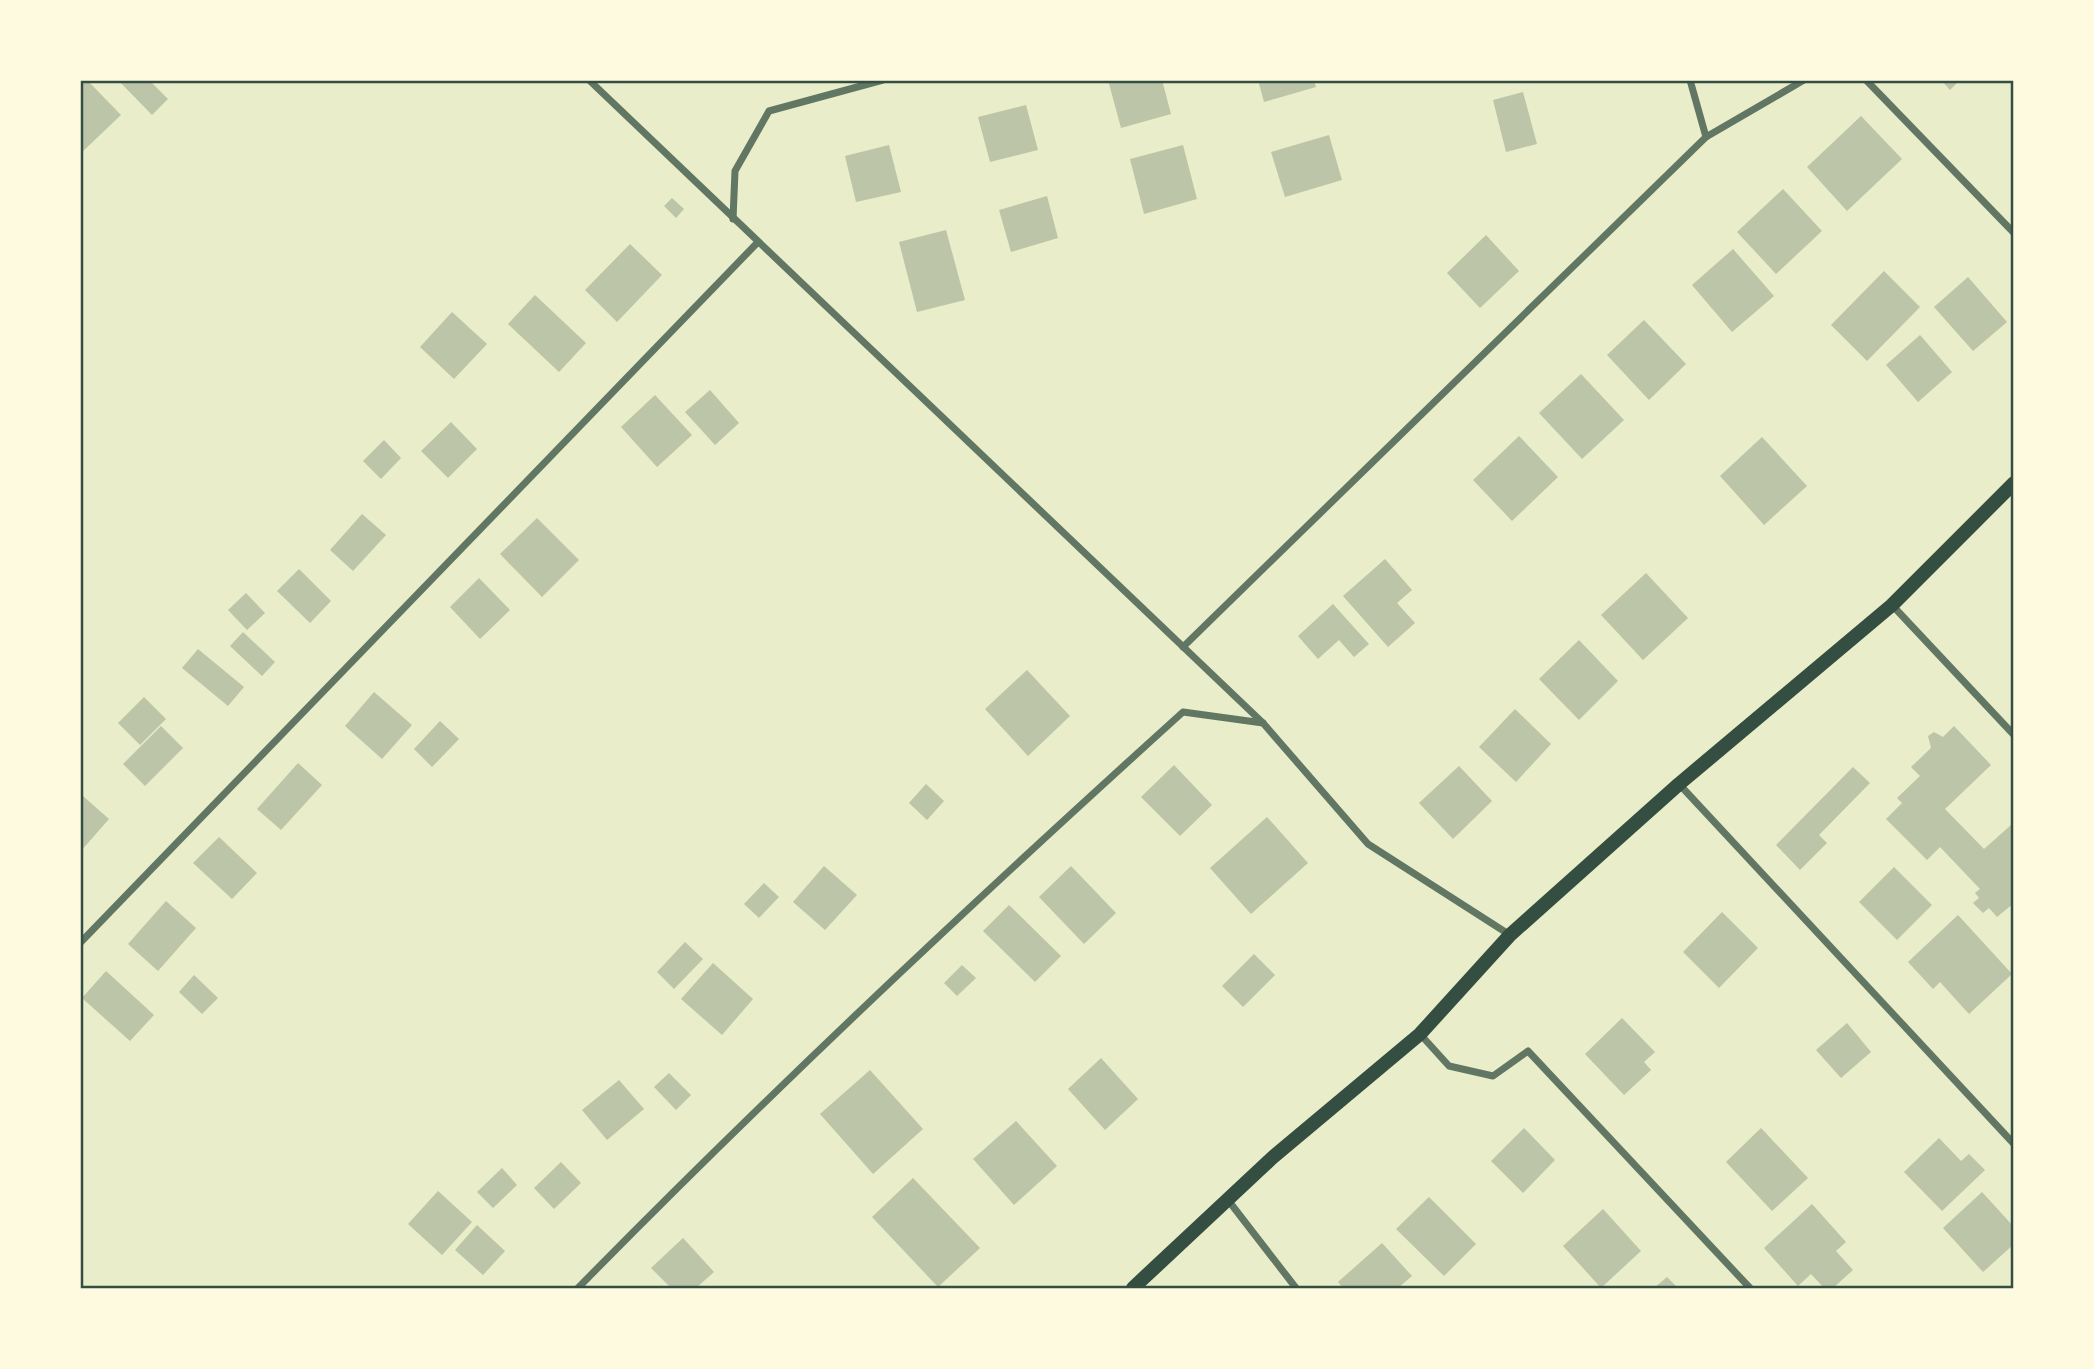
<svg xmlns="http://www.w3.org/2000/svg" width="2094" height="1369" font-family="Lato,sans-serif">
<style>
.building{fill:#bcc5a7}
.lines{fill:none;stroke-linecap:round;stroke-linejoin:round}
.minor{stroke:#617663;stroke-width:7}
.secondary{stroke:#344e41;stroke-width:14}
.neatline{fill:none;stroke:#344e41;stroke-width:2.5}
</style>
<rect width="100%" height="100%" fill="#e9edc9"/>
<g class="building">
<path d="M80 80H87L121 115 80 154Z"/>
<path d="M118 80H149L168 99 152 115Z"/>
<path d="M1108 80H1162L1171 114 1121 128Z"/>
<path d="M1258 80H1314L1316 87 1264 102Z"/>
<path d="M1941 80H1960L1950 90Z"/>
<path d="M1523 92 1537 144 1506 152 1493 100Z"/>
<path d="M1026 105 1038 150 990 162 978 117Z"/>
<path d="M1861 116 1902 159 1847 211 1807 167Z"/>
<path d="M1329 135 1342 180 1285 197 1271 152Z"/>
<path d="M889 145 901 192 856 202 845 156Z"/>
<path d="M1183 145 1197 199 1144 214 1130 159Z"/>
<path d="M1783 189 1822 231 1776 274 1737 232Z"/>
<path d="M1047 196 1058 238 1011 252 999 210Z"/>
<path d="M672 198 684 209 676 218 664 206Z"/>
<path d="M946 230 965 300 917 312 899 242Z"/>
<path d="M1486 235 1519 271 1480 308 1447 273Z"/>
<path d="M630 244 662 275 617 322 585 290Z"/>
<path d="M1733 249 1774 296 1732 332 1692 285Z"/>
<path d="M1884 271 1920 307 1867 361 1831 325Z"/>
<path d="M1968 277 2007 322 1973 351 1934 307Z"/>
<path d="M535 295 586 343 559 372 508 324Z"/>
<path d="M452 312 487 344 454 379 420 347Z"/>
<path d="M1644 320 1686 364 1649 400 1607 355Z"/>
<path d="M1920 335 1952 372 1918 402 1886 365Z"/>
<path d="M1581 374 1624 420 1582 459 1539 413Z"/>
<path d="M710 390 739 423 715 445 685 412Z"/>
<path d="M655 395 692 435 657 467 621 427Z"/>
<path d="M451 422 477 449 448 478 421 451Z"/>
<path d="M1519 436 1558 477 1512 521 1473 480Z"/>
<path d="M1762 437 1807 486 1764 525 1720 476Z"/>
<path d="M384 440 401 458 381 479 363 461Z"/>
<path d="M362 514 386 535 353 571 330 550Z"/>
<path d="M537 518 579 560 542 597 500 554Z"/>
<path d="M1385 559 1412 590 1397 603 1415 623 1388 647 1343 596Z"/>
<path d="M299 569 331 601 310 623 277 591Z"/>
<path d="M1646 573 1688 618 1643 660 1601 615Z"/>
<path d="M479 578 510 610 480 639 450 607Z"/>
<path d="M246 593 265 613 247 630 228 610Z"/>
<path d="M1333 604 1369 644 1354 657 1339 640 1318 659 1298 636Z"/>
<path d="M243 632 275 662 262 676 230 646Z"/>
<path d="M1579 640 1618 681 1579 720 1539 679Z"/>
<path d="M198 649 244 687 228 706 182 668Z"/>
<path d="M1027 670 1070 716 1028 756 985 709Z"/>
<path d="M374 692 412 725 382 759 345 726Z"/>
<path d="M144 697 166 719 140 745 118 723Z"/>
<path d="M1515 709 1551 744 1516 782 1479 747Z"/>
<path d="M440 721 459 739 432 767 414 749Z"/>
<path d="M161 726 183 748 145 786 123 764Z"/>
<path d="M1954 726 1991 765 1945 809 1984 849 2011 825 2014 827V903L1997 917 1989 908 1983 913 1973 903 1979 898 1975 893 1980 889 1940 847 1927 860 1886 819 1902 803 1897 798 1920 776 1911 767 1931 748 1928 736 1934 732 1943 737Z"/>
<path d="M298 763 322 785 281 830 257 809Z"/>
<path d="M1174 765 1212 805 1180 836 1141 797Z"/>
<path d="M1459 766 1492 801 1453 839 1419 803Z"/>
<path d="M1853 767 1870 783 1819 835 1827 843 1800 870 1776 845Z"/>
<path d="M926 784 944 801 927 820 909 803Z"/>
<path d="M83 796 109 819 80 852V798Z"/>
<path d="M1267 817 1308 863 1251 914 1210 868Z"/>
<path d="M219 837 257 873 232 899 193 863Z"/>
<path d="M824 866 857 895 825 930 793 902Z"/>
<path d="M1071 866 1116 913 1084 944 1039 897Z"/>
<path d="M1894 867 1932 905 1897 940 1859 902Z"/>
<path d="M764 883 779 897 759 918 744 904Z"/>
<path d="M166 901 196 928 158 971 128 944Z"/>
<path d="M1009 905 1061 956 1035 982 983 931Z"/>
<path d="M1722 912 1758 948 1719 988 1683 952Z"/>
<path d="M1958 915 2012 974 1969 1014 1940 982 1933 989 1908 962Z"/>
<path d="M685 942 703 959 674 989 657 972Z"/>
<path d="M1254 954 1275 975 1243 1007 1222 986Z"/>
<path d="M713 963 753 999 722 1035 681 999Z"/>
<path d="M962 965 976 978 957 996 944 983Z"/>
<path d="M106 971 154 1015 130 1041 82 998Z"/>
<path d="M194 975 218 998 202 1014 179 992Z"/>
<path d="M1622 1018 1655 1052 1644 1062 1651 1070 1624 1095 1585 1054Z"/>
<path d="M1847 1023 1871 1052 1841 1078 1816 1050Z"/>
<path d="M1101 1058 1138 1099 1105 1130 1068 1089Z"/>
<path d="M870 1070 923 1129 873 1174 820 1114Z"/>
<path d="M669 1073 691 1095 676 1110 654 1087Z"/>
<path d="M619 1080 644 1109 607 1140 582 1110Z"/>
<path d="M1016 1121 1057 1166 1014 1205 973 1159Z"/>
<path d="M1524 1128 1555 1160 1523 1193 1491 1161Z"/>
<path d="M1761 1128 1808 1178 1772 1211 1726 1162Z"/>
<path d="M1939 1138 1961 1161 1969 1154 1985 1170 1942 1211 1904 1172Z"/>
<path d="M561 1162 581 1183 554 1209 534 1188Z"/>
<path d="M502 1168 517 1185 493 1208 477 1192Z"/>
<path d="M913 1178 980 1248 938 1287 872 1217Z"/>
<path d="M438 1191 472 1222 442 1255 408 1224Z"/>
<path d="M1982 1192 2014 1227V1244L1983 1272 1943 1228Z"/>
<path d="M1429 1197 1476 1244 1444 1276 1396 1229Z"/>
<path d="M1812 1204 1846 1242 1836 1251 1853 1270 1833 1288H1824L1811 1274 1798 1286 1764 1248Z"/>
<path d="M1603 1209 1641 1251 1601 1288 1563 1246Z"/>
<path d="M477 1225 505 1251 483 1275 455 1250Z"/>
<path d="M683 1238 714 1272 696 1288H671L651 1268Z"/>
<path d="M1382 1243 1412 1276 1398 1288H1343L1338 1282Z"/>
<path d="M1667 1277 1678 1288H1654Z"/>
</g>
<g class="lines">
<g class="minor">
<path d="M589 80 1263 723 1368 844 1510 935"/>
<path d="M1866 80 2014 233"/>
<path d="M1706 137 1804 80"/>
<path d="M733 219 735 171 769 111 883 80"/>
<path d="M1892 605 2014 735"/>
<path d="M1183 647 1706 137 1690 80"/>
<path d="M1679 784 2014 1144"/>
<path d="M80 943 758 242"/>
<path d="M1420 1034 1449 1066 1493 1076 1528 1051 1750 1288"/>
<path d="M1228 1200 1296 1288"/>
<path d="M578 1288C773 1089 976 899 1183 712L1263 723"/>
</g>
<path class="secondary" d="M1133 1288 1272 1158 1420 1034 1510 935 1679 784 1892 605 2014 483"/>
</g>
<rect width="2094" height="1369" fill="none" stroke="#fefae0" stroke-width="164"/>
<rect x="82" y="82" width="1930" height="1205" class="neatline"/>
</svg>
